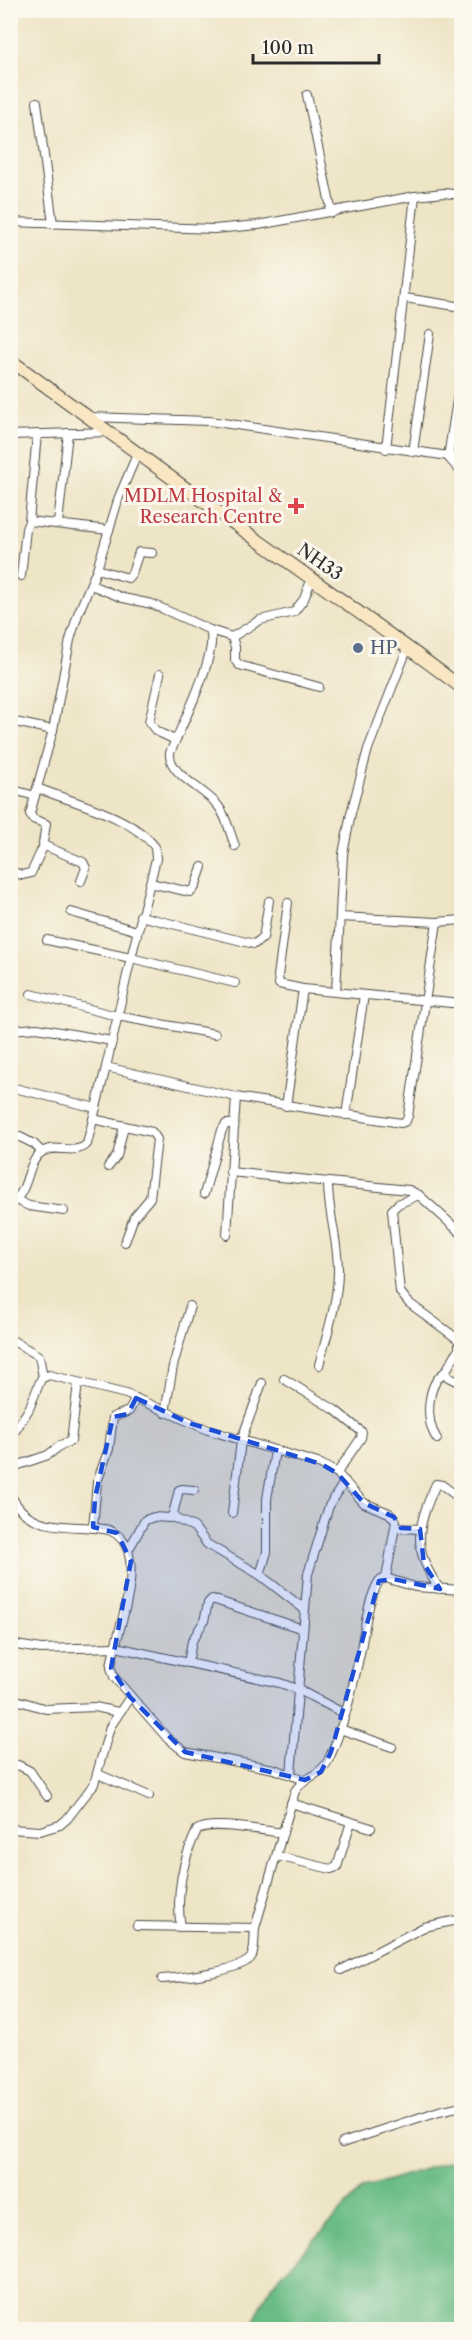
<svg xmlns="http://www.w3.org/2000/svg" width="472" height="2340" font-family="'Libre Caslon Text',serif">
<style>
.forest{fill:#6bbc86;stroke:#4b7458;stroke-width:1.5}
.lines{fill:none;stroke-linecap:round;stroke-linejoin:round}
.street-casing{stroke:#484742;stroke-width:10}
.secondary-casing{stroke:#484742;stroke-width:14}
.street{stroke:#fff;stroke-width:8}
.secondary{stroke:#f9e7c3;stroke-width:12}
.marked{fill:#1d4ed8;fill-opacity:0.2;stroke:#1d4ed8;stroke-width:4.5;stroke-dasharray:12 8;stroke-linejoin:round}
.health-dot{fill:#e0444e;stroke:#fbf7ec;stroke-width:2}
.service-dot{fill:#5c6f8a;stroke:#fbf7ec;stroke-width:2}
.labels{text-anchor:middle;stroke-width:6;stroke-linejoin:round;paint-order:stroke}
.health-label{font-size:18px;fill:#be3a42;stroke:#fbf7ec;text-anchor:end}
.street-label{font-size:18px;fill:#2b2b2b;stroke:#fbf7ec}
.service-label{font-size:18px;fill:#4e5e75;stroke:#fbf7ec;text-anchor:start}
</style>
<rect width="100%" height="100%" fill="#fbf7ec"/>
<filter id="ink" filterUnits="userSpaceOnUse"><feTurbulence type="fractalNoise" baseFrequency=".0167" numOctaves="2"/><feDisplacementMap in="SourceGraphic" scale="12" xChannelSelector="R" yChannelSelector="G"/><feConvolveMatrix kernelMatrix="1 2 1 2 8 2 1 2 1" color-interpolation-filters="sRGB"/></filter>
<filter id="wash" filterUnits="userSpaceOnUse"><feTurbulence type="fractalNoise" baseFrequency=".008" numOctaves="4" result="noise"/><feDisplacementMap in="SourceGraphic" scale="24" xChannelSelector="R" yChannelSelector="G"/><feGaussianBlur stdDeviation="1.35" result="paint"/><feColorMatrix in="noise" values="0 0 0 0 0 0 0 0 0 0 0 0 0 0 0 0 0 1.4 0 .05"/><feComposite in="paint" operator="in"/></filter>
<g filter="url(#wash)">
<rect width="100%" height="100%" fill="#eee4c6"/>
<path class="forest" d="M461 2158V2329H250L271 2286 363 2188Z"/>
</g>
<g filter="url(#ink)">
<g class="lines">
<defs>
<g id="street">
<path d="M78 11V10"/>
<path d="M307 95 332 213"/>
<path d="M37 102 53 224"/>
<path d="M10 222 214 229 258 225 415 196 444 193 462 195"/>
<path d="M405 298 462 307"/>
<path d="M462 369 448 457 462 473"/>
<path d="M90 417 209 421 462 458"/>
<path d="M10 435 109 432"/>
<path d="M386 449 415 196"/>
<path d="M138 452 119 497 97 569 78 614 70 640 53 730 37 788C74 803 130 815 155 847L156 859 131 958 235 983"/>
<path d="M413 452 430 334"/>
<path d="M29 521 37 434"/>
<path d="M58 523 68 433"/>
<path d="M97 569 128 578 132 573 139 552 152 553"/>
<path d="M21 576 26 529 29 521 109 530"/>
<path d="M91 585 123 598 152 604 210 630C219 653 180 729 170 753 168 775 206 789 219 807 227 818 230 833 235 846"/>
<path d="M210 630 232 637 235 647V660L239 665 319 687"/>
<path d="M232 637 260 620 294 612 304 599 312 578"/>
<path d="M160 674 149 722 156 731 175 740"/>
<path d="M10 721 53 730"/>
<path d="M37 788 30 814 33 819 46 824 43 843 45 846 83 862 86 868 81 881"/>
<path d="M10 789 35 796"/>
<path d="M10 871 22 875 31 873 44 845"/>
<path d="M150 883 190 892 195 887 202 867"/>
<path d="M288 903 278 976 279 984 303 989 462 1004"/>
<path d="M71 912 137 931"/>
<path d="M140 916 254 944 263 938 269 901"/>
<path d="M340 917 437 922 462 920"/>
<path d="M47 940 131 958 106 1067 236 1097 401 1123 406 1121 408 1116 437 922"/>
<path d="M336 992 343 854 351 813 368 749 408 647"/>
<path d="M31 994 117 1016 215 1034"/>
<path d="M10 1030 37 1028 112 1041"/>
<path d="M10 1087 96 1108"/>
<path d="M286 1106 303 989"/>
<path d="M346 1115 364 995"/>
<path d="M93 1119 152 1132 157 1139 150 1198 134 1217 125 1242"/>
<path d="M10 1132 34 1144 42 1152"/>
<path d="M108 1167 117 1156 124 1126"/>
<path d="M230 1172 409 1190 419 1195 462 1234"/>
<path d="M204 1194 222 1130 226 1124H234"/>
<path d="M419 1195 398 1204 392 1210 400 1292 409 1303 459 1340V1349L445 1372 448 1377 462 1384"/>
<path d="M16 1200 29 1206 64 1211"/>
<path d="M10 1203C30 1194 25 1163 42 1152 56 1143 75 1156 87 1144L106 1067"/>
<path d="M227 1235 236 1097"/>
<path d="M10 1339 39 1356 43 1377"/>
<path d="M319 1365C327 1334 338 1302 338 1270 338 1240 328 1213 328 1183"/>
<path d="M284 1379 335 1410 362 1432 361 1438 337 1473"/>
<path d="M165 1413 173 1366 190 1306"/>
<path d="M10 1439 29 1409 41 1379 49 1375 126 1394 208 1430 321 1464 337 1473 364 1503 389 1513 396 1521 386 1578"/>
<path d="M437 1439C425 1421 426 1385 445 1372"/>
<path d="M10 1468 48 1455 61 1445 71 1441 78 1383"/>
<path d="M10 1493C27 1535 73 1523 109 1530 155 1549 114 1633 111 1668L114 1677 168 1739 185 1752 274 1769 305 1780"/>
<path d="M232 1513 241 1441 262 1383"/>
<path d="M172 1517 194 1527 207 1544 260 1575 304 1609"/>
<path d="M93 1527 97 1482 109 1449 113 1417 129 1411 136 1398"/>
<path d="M396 1528 420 1529"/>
<path d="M129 1549 145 1520 154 1517 170 1518 173 1514 179 1490 182 1489 194 1490"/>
<path d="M260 1575 267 1552V1499L275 1451"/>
<path d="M440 1589C411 1550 417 1526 436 1484L442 1485 462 1500"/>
<path d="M10 1644 41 1649 116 1647 280 1683 297 1689 345 1714"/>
<path d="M188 1663 192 1641 204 1621 208 1603 212 1599 303 1629"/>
<path d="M10 1698 46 1709 95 1707 118 1712"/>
<path d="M340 1729 392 1747"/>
<path d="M10 1767 18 1765 30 1771 47 1796"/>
<path d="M98 1774 149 1796"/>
<path d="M291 1774 308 1574 329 1506 345 1481"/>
<path d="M291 1803 371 1828"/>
<path d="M10 1829 40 1831 60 1825 67 1819 94 1784 110 1727 130 1697"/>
<path d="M277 1856 331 1869 337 1867 351 1822"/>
<path d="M137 1926 255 1928 295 1791C304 1777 320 1776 328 1761 343 1729 352 1692 359 1658 365 1633 366 1603 379 1581L386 1578 415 1587 462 1590"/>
<path d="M181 1927C175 1896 183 1859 197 1830 210 1820 265 1831 283 1833"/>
<path d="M341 1970 424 1927 462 1919"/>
<path d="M162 1979C178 1978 245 1971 252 1956 255 1948 254 1936 255 1928"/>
<path d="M342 2143 439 2111 462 2106"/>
</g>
<path id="secondary" d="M10 360C81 411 151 463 221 514 301 572 383 628 462 688"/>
</defs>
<use href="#street" class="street-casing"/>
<use href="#secondary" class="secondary-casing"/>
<use href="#street" class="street"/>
<use href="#secondary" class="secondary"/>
</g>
</g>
<path class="marked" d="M136 1398 189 1423 321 1464 337 1473 364 1503 394 1517 401 1528 420 1529 424 1564 440 1589 393 1579 379 1581 331 1752 321 1772 305 1780 185 1752 130 1697 111 1668 131 1561 117 1533 93 1527 95 1498 113 1417 128 1414Z"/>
<path class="health-dot" d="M293 497h6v6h6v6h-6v6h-6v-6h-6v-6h6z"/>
<circle class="service-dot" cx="358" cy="648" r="6"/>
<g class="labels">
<g class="health-label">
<text x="282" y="502">MDLM Hospital &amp;<tspan x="282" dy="21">Research Centre</tspan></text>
</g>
<g class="street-label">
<text transform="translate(320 562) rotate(35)" y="6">NH33</text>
</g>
<g class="service-label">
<text x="370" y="654">HP</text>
</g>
</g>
<rect width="472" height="2340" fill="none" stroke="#fbf7ec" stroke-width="36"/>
<path d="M253 54v9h126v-9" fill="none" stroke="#2b2b2b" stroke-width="3"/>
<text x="262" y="54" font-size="18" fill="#2b2b2b" stroke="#fbf7ec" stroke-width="4.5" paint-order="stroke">100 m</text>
</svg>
